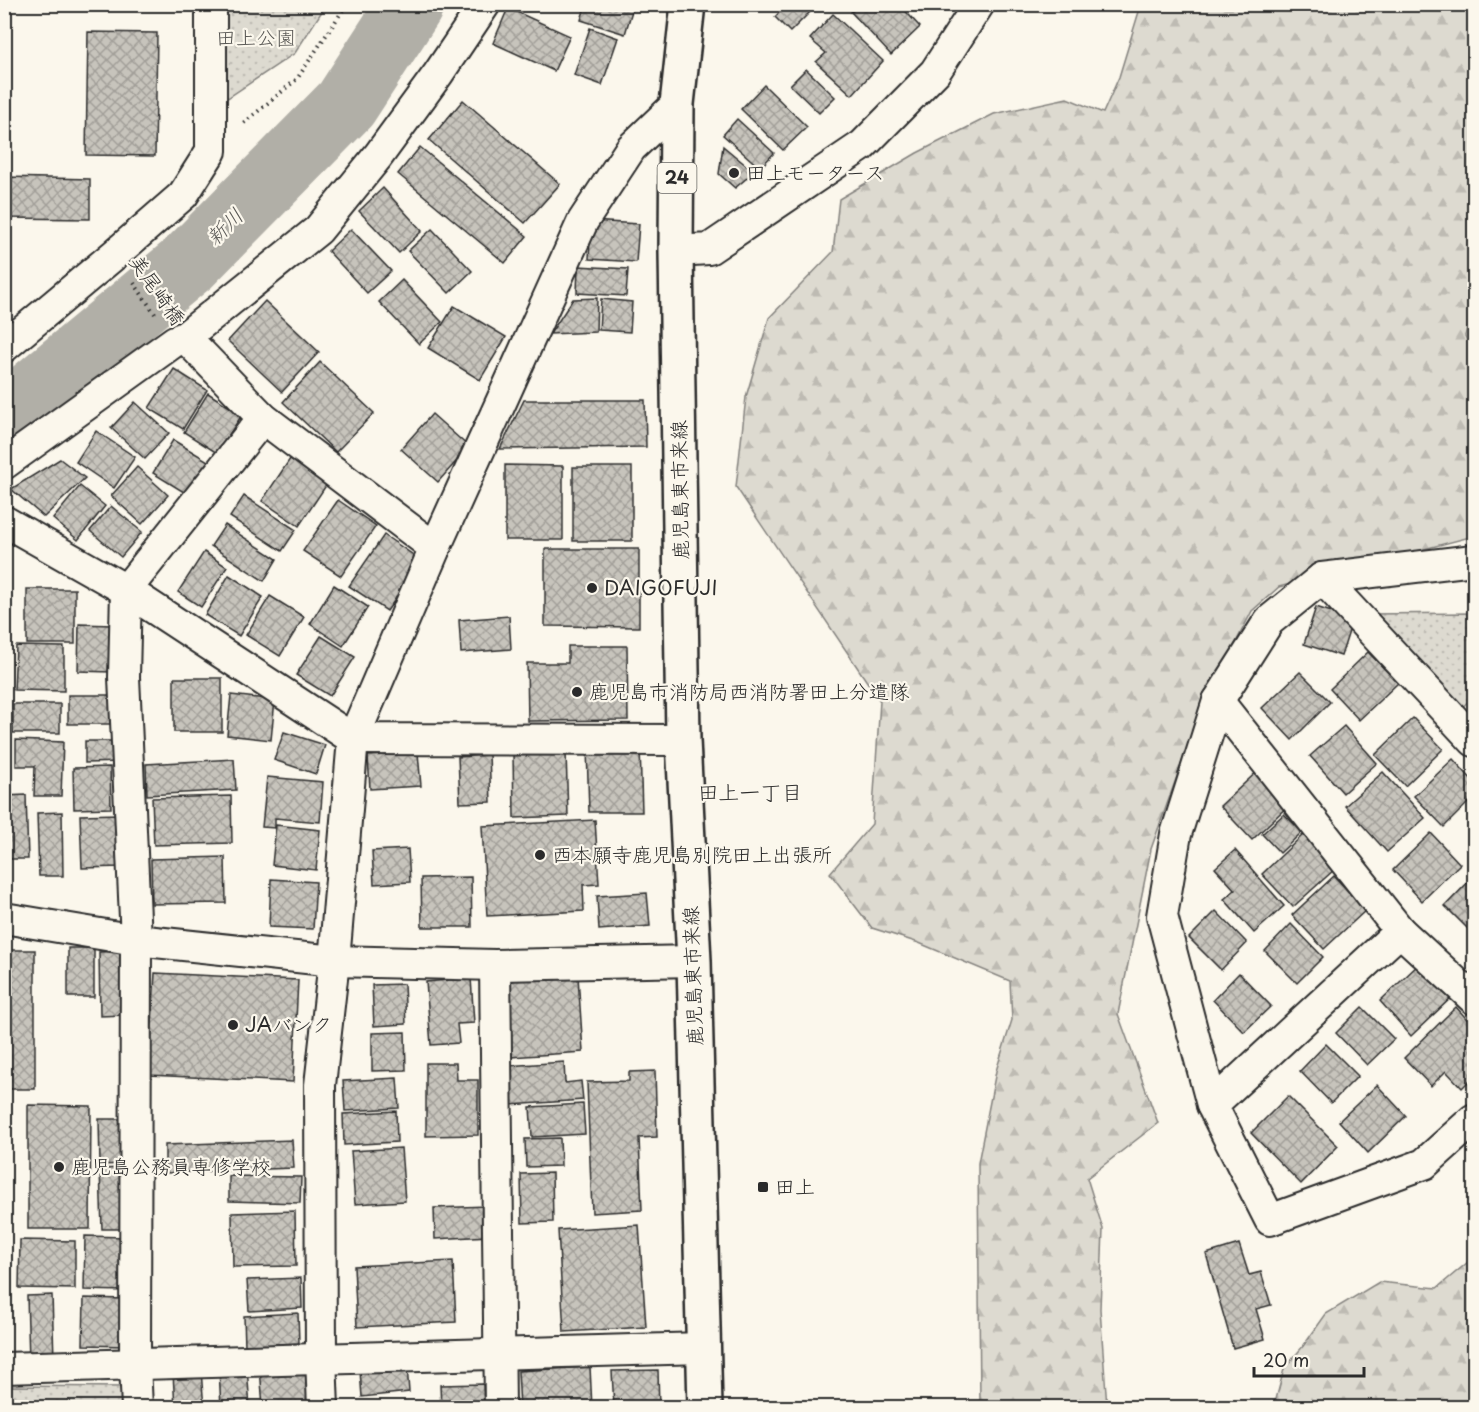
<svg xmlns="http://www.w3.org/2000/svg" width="1479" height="1412" font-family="'Playpen Sans','Klee One',sans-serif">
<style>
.forest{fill:url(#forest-firs);stroke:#84827e;stroke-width:1.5}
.park{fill:url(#park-dots);stroke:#84827e;stroke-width:1.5}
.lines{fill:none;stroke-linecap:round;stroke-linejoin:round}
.river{stroke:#b1afa7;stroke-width:66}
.building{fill:url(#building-cross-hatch);stroke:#2b2b2b;stroke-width:1.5}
.street-casing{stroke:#2b2b2b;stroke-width:34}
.primary-casing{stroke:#2b2b2b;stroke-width:38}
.path{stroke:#2b2b2b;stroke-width:4;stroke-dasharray:1.5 4.5;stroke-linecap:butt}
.street{stroke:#fbf7ec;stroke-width:30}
.primary{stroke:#fbf7ec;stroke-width:33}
.poi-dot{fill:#2b2b2b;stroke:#fbf7ec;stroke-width:2}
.labels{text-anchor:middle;stroke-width:4.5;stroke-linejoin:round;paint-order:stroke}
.shield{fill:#fbf7ec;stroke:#696865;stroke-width:1.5}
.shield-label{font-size:18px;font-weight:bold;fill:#2b2b2b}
.park-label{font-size:20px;fill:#585754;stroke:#fbf7ec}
.poi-label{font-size:20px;fill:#2b2b2b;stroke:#fbf7ec;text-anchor:start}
.street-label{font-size:20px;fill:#2b2b2b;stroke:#fbf7ec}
.water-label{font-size:21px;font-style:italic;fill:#5a5956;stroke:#fbf7ec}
.neighbourhood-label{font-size:21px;fill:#2b2b2b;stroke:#fbf7ec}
</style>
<defs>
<pattern id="forest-firs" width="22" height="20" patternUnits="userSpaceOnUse" patternTransform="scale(1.5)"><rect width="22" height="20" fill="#dddad0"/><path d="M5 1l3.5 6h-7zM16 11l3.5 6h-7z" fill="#bebbb3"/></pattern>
<pattern id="park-dots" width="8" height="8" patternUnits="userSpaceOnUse" patternTransform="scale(1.5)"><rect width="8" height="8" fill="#dddad0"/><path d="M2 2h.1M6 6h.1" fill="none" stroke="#bebbb3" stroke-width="1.8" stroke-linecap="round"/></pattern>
<pattern id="building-cross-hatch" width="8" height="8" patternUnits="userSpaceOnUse" patternTransform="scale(1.5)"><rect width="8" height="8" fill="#c7c4bc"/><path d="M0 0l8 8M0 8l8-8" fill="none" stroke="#a29f99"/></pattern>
</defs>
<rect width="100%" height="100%" fill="#fbf7ec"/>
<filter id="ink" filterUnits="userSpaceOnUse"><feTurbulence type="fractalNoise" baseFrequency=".0167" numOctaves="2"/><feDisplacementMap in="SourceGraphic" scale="12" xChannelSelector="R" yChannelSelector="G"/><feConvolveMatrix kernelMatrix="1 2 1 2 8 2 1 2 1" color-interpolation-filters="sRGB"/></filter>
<g filter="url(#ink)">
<g class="forest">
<path d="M1141 5H1474V305L1465 336 1474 354V536L1279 587 1252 611 1200 712 1151 849 1118 1014 1158 1123 1087 1178 1103 1229 1100 1309 1107 1407H980L978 1163 996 1071 1012 1020 1010 981 919 943 872 928 830 873 872 824 880 701 736 487 746 397 769 318 833 252 839 199 917 153 994 114 1067 98 1103 113 1119 77Z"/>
<path d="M1474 1257V1407H1274L1284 1369 1304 1345 1326 1314 1379 1282 1437 1288Z"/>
</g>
<g class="park">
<path d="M222 5H326L295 53 223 101Z"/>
<path d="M1474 613V695L1460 710 1367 614Z"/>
<path d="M5 1386 126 1387V1407L5 1408Z"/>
</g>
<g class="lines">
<path class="river" d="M4 417 188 264 346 104 411 4"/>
</g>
<g class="building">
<path d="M586 4H634L625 34 581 20Z"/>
<path d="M787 4H818L790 32 775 17Z"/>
<path d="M859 4H899L920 27 891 55 851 12Z"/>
<path d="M508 8 570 36 554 71 493 43Z"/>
<path d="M833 14 883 61 852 95 816 62 826 53 810 39Z"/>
<path d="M590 28 618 38 602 85 574 75Z"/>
<path d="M88 32 157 33 155 156 86 155Z"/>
<path d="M806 69 835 97 819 113 790 85Z"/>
<path d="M764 85 807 127 783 150 741 109Z"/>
<path d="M463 100 560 184 525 223 429 140Z"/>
<path d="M737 119 774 153 760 168 723 135Z"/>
<path d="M723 146 754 172 735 188 719 174Z"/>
<path d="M420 147 527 236 505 263 398 174Z"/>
<path d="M4 177 90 179V219L4 218Z"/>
<path d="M383 188 422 231 399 253 359 211Z"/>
<path d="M591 221 639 224 636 262 589 259Z"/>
<path d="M351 229 391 271 367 293 328 251Z"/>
<path d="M432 229 472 271 449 293 408 251Z"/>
<path d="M578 266 628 269 626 296 577 293Z"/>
<path d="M402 280 442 322 419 344 379 302Z"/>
<path d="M597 298 596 332 550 334 573 299Z"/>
<path d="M601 299 632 302 630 332 599 330Z"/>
<path d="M265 301 319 352 282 392 228 341Z"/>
<path d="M454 306 506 337 480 380 428 348Z"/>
<path d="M320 362 374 413 336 452 283 402Z"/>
<path d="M174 369 207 390 183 429 149 408Z"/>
<path d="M208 393 242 415 217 453 184 432Z"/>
<path d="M524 400H645L646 447 500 449Z"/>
<path d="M135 402 169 433 145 459 111 428Z"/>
<path d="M432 414 469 447 438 482 401 449Z"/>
<path d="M96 431 135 457 114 488 76 462Z"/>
<path d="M173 440 208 461 187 494 153 473Z"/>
<path d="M60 459 85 478 44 517 11 489Z"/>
<path d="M290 459 327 484 299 526 262 501Z"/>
<path d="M505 465 563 466V540H505Z"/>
<path d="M137 467 168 495 142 524 111 496Z"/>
<rect x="573" y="467" width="59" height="74"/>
<path d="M80 486 105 506 78 540 53 519Z"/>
<path d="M244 496 296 530 282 551 230 517Z"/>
<path d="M338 500 376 526 341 576 303 551Z"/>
<path d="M111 506 142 532 121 557 90 531Z"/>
<path d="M225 525 277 559 264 581 211 546Z"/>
<path d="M384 535 422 561 387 611 349 586Z"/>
<path d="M545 549H639V627L545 626Z"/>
<path d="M204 552 227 567 201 607 178 592Z"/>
<path d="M229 575 263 597 239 636 205 615Z"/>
<path d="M334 585 368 607 343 646 310 624Z"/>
<rect x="27" y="589" width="48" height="55"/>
<path d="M270 596 304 617 280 656 246 635Z"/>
<path d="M1316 607 1353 619 1341 656 1304 644Z"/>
<path d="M509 616 511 649 461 653 459 620Z"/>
<path d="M79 624 112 625 111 672 78 671Z"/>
<path d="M321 636 355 657 330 696 296 675Z"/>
<path d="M16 646 64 647V691L14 690Z"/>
<path d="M568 646H627L628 720 528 721 527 663H568Z"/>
<path d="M1368 652 1398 683 1359 720 1330 689Z"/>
<path d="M1300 672 1330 702 1292 740 1262 708Z"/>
<rect x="174" y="678" width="48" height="54"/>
<rect x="68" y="695" width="47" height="29"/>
<path d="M231 695 275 700 271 740 227 735Z"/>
<rect x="13" y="704" width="47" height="29"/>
<path d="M1413 718 1443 749 1405 786 1375 755Z"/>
<path d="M1344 726 1377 763 1343 793 1310 756Z"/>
<path d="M284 732 325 745 316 774 274 760Z"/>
<path d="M16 740 63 742 61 796H34L35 766H16Z"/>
<path d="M85 741H122V762L85 763Z"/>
<path d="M640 747 642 812H589L587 748Z"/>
<path d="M566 752 568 816 514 818 513 753Z"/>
<path d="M418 753 421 786 370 789 368 756Z"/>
<path d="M489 755 491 802 460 803 458 757Z"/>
<path d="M234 759 236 790 147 795 146 764Z"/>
<path d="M1453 759 1474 782V797L1444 827 1414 796Z"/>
<path d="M110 767 111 808 74 809 73 768Z"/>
<path d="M1262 767 1293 801 1252 840 1220 806Z"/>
<path d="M1383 772 1425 818 1387 852 1345 806Z"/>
<path d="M267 777 323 782 320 822 275 818V828L262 827Z"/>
<path d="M26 795 28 859H4V796Z"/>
<path d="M231 796 232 843 154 845 152 798Z"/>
<path d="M62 812 63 876H39L37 813Z"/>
<path d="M120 814 122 867 82 868 80 815Z"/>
<path d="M1284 814 1302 832 1280 853 1262 834Z"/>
<path d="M595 820 599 884 583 885 584 911 487 916 482 826Z"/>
<path d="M276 825 320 830 316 870 272 865Z"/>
<path d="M1431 833 1460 864 1422 901 1393 870Z"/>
<path d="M1304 834 1335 869 1293 907 1262 874Z"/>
<path d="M1474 841V857L1467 849Z"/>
<path d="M408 849 410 882 374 884 372 851Z"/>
<path d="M1235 850 1284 906 1254 933 1224 899 1235 890 1215 868Z"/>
<path d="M225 857 226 903 152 904 151 859Z"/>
<path d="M1334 876 1366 910 1324 949 1292 915Z"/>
<path d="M471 877 472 927H422L421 878Z"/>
<path d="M1473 877 1474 878V935L1445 906Z"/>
<path d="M271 879 316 882 313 929 269 927Z"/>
<path d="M647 893 650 926 599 930 597 896Z"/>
<path d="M1216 911 1247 943 1221 970 1189 938Z"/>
<path d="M1291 924 1323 957 1297 983 1265 951Z"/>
<rect x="68" y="948" width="26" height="49"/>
<rect x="4" y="950" width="31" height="139"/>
<path d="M123 951 125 1015 100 1016 99 952Z"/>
<path d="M1421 962 1453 996 1411 1036 1380 1001Z"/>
<path d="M155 973 298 980 293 1082 149 1075Z"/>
<path d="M1239 973 1271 1006 1244 1032 1213 1000Z"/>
<path d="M578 976 583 1052 511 1057 506 981Z"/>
<path d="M471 978 474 1023 457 1024 459 1043 431 1045 426 982Z"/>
<path d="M404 984 406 1024 374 1026 372 985Z"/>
<path d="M1362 1007 1394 1039 1367 1065 1336 1033Z"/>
<path d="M1456 1007 1474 1027V1076L1462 1088 1446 1071 1431 1086 1404 1058Z"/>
<path d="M405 1032 406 1070 372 1071V1033Z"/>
<path d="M1326 1044 1358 1076 1331 1103 1300 1071Z"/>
<path d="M564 1062 565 1083 581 1081 583 1100 510 1105 506 1066Z"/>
<path d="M426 1063H456L457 1080H478V1135L426 1136Z"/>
<path d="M655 1071 657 1137 639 1138 642 1210 592 1213 587 1082 629 1081V1072Z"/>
<path d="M397 1078 399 1108 345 1111 343 1081Z"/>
<path d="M1377 1085 1406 1116 1368 1153 1339 1121Z"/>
<path d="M1288 1096 1338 1146 1301 1184 1251 1133Z"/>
<path d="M583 1104 585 1134 532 1137 530 1107Z"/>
<path d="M28 1105 91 1106 90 1229H28Z"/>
<path d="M396 1111 397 1142 344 1145 343 1114Z"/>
<path d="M99 1119H123L124 1164 100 1165Z"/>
<path d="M560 1138 561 1166 526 1167 525 1139Z"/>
<path d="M292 1140 294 1168 165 1173V1145Z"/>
<path d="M401 1148 405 1201 355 1204 351 1151Z"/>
<path d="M124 1168 126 1229H102L100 1169Z"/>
<path d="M552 1173 553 1222 522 1223 521 1174Z"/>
<path d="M229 1176 301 1177 300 1203 229 1201Z"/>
<path d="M487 1206 489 1236 435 1239 434 1208Z"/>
<path d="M295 1211 296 1266 233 1267 232 1213Z"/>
<path d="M639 1225 646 1327 564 1332 558 1230Z"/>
<path d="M85 1236 126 1237 125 1291 84 1290Z"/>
<path d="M20 1240 75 1241V1289L19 1288Z"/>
<path d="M1239 1244 1249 1275 1261 1272 1271 1305 1256 1309 1265 1339 1233 1348 1206 1254Z"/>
<path d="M453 1261 456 1322 357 1327 354 1266Z"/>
<path d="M301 1278 302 1308 249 1311 247 1280Z"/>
<path d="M52 1295 54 1359 29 1360 27 1296Z"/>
<path d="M84 1298 126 1299 125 1346 83 1345Z"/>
<path d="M298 1313 299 1343 245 1346 244 1316Z"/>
<path d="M307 1364 310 1408H263L260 1367Z"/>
<path d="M407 1366 409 1392 362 1397 360 1371Z"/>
<path d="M247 1367 250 1408H221L219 1369Z"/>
<path d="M590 1367 592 1408H520L518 1371Z"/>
<path d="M658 1370 659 1408H614L612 1371Z"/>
<path d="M201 1371 204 1408H175L173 1373Z"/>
<path d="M483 1384 484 1408H441L440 1385Z"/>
</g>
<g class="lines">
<defs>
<g id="street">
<path d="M676 251 709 249 863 145 935 72 979 4"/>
<path d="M185 337 263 418 435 548"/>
<path d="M4 347 114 255 183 195 211 151V4"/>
<path d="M4 464 175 341 185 337 318 230 378 156 438 74 485 4"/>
<path d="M4 521 126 590 353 739 683 740"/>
<path d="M1474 560 1322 578 1269 621 1218 701 1176 834 1162 916 1212 1105 1270 1220 1424 1164 1474 1119"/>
<path d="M1322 578 1474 741"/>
<path d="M1218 701 1400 931 1474 999"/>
<path d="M4 918 136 940 334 961 495 965 694 961"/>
<path d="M495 965 500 1408"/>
<path d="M1212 1105 1400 931"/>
<path d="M4 1368 703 1348"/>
<path d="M137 1408 135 1364 136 940 124 677 126 590 263 418"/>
<path d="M323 1408 321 1358 320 1085 334 961 353 739 435 548 583 221 631 148 677 104"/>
</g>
<path id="primary" d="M688 4 677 104 676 251 683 740 694 961 705 1408"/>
</defs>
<use href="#street" class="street-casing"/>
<use href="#primary" class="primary-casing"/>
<g class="path">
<path d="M244 123 297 79 347 4"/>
<path d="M134 283 155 314"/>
</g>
<use href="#street" class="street"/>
<use href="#primary" class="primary"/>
</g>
</g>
<g class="poi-dot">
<circle cx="734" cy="173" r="6"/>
<circle cx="592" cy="588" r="6"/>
<circle cx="577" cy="692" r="6"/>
<circle cx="540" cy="855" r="6"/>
<circle cx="233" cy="1025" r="6"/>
<circle cx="59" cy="1167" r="6"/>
<rect x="757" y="1181" width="12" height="12" rx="3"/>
</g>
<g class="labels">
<rect class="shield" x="657.5" y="163" width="39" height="30" rx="4.5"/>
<g class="shield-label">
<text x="677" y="184">24</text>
</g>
<g class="park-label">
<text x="256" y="45">田上公園</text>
</g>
<g class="poi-label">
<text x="746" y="180">田上モータース</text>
<text x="604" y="595">DAIGOFUJI</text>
<text x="589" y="699">鹿児島市消防局西消防署田上分遣隊</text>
<text x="552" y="862">西本願寺鹿児島別院田上出張所</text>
<text x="245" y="1032">JAバンク</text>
<text x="71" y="1174">鹿児島公務員専修学校</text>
<text x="775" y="1194">田上</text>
</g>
<g class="street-label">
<text transform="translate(157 290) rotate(55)" y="7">美尾崎橋</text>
<text transform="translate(680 490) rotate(-91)" y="7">鹿児島東市来線</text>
<text transform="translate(693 976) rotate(-92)" y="7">鹿児島東市来線</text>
</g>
<g class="water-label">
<text transform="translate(225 227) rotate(-45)" y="7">新川</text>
</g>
<g class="neighbourhood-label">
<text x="750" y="800">田上一丁目</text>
</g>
</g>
<rect width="1479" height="1412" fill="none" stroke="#fbf7ec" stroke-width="24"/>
<rect x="12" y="12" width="1455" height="1388" fill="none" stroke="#2b2b2b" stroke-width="2" filter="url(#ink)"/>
<path d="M1254 1367v9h110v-9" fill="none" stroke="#2b2b2b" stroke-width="3"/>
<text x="1263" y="1367" font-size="18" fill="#2b2b2b" stroke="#fbf7ec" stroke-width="4.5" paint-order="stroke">20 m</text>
</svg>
